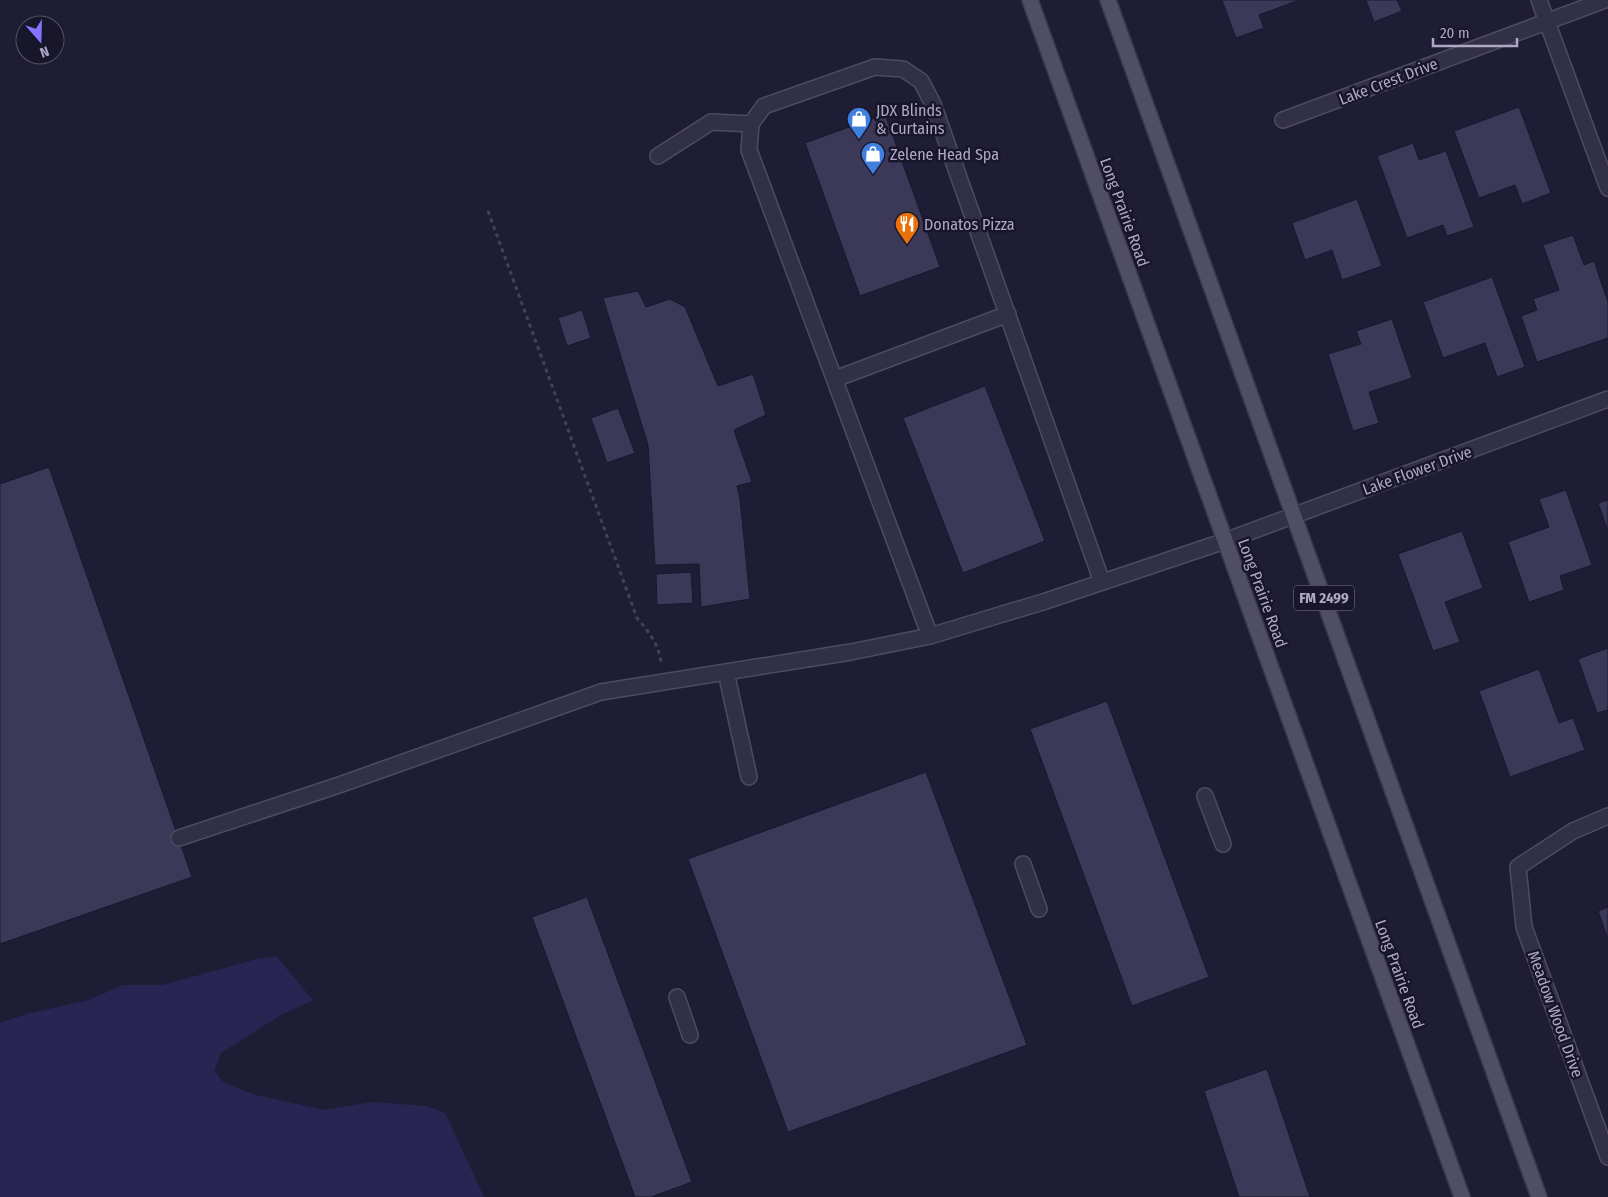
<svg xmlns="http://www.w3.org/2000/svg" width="1608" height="1197" font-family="'Fira Sans Condensed',sans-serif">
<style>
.water{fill:#292552}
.building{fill:#3b3858;stroke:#1a182d}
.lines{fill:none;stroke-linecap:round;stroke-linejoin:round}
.service-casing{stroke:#4d4b62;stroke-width:18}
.minor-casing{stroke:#4d4b62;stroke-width:18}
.primary-casing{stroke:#39374d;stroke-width:18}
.path{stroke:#3c4555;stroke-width:3;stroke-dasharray:4 4;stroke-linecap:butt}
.service{stroke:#323047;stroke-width:15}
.minor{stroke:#323047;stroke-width:15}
.primary{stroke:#504e67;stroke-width:15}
.labels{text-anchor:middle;stroke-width:5;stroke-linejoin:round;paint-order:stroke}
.shield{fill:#18162b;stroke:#807d97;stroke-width:1}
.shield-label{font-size:15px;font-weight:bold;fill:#ada9c5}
.street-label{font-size:16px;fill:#ada9c5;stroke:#18162b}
.poi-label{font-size:16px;fill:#ada9c5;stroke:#18162b;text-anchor:start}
</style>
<rect width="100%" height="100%" fill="#1f1d36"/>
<path class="water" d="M276 956 313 1000 279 1016 221 1053 214 1070 222 1081 252 1094 324 1110 373 1102 426 1106 445 1113 484 1197H0V1023L27 1014 89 1000 123 985H163L253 960Z"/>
<g class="building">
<path d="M1222 0H1299L1259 15 1264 28 1236 38Z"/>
<path d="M1366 0H1397L1402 11 1374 22Z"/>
<path d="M1519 107 1551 193 1522 204 1515 185 1479 198 1454 131Z"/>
<path d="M885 114 940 267 860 296 805 143Z"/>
<path d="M1413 143 1419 160 1446 151 1474 227 1447 236 1443 225 1407 238 1377 156Z"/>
<path d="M1357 199 1382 266 1342 280 1332 250 1305 260 1292 223Z"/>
<path d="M1573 235 1584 265 1594 261 1608 302V338L1537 362 1521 316 1537 310 1533 299 1559 290 1543 245Z"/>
<path d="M1492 277 1525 367 1497 377 1485 343 1443 358 1423 302Z"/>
<path d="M638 291 646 307 670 299 685 307 718 386 753 374 766 415 734 430 752 482 737 486 740 499 750 599 701 607 699 564 655 565 648 445 603 298Z"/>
<path d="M582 310 591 338 567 346 558 318Z"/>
<path d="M1392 319 1412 378 1369 392 1379 423 1353 431 1328 354 1361 344 1356 331Z"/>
<path d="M985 386 1045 541 963 573 903 418Z"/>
<path d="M618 408 635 453 607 463 591 418Z"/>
<path d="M49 467 192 877 0 944V484Z"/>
<path d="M1566 490 1592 565 1560 576 1564 590 1529 602 1508 542 1549 527 1539 499Z"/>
<path d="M1608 500V531L1598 503Z"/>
<path d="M1462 531 1483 588 1445 602 1460 642 1433 651 1398 554Z"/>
<path d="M691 572 693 603 657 605 656 574Z"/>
<path d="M1608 648V710L1597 713 1578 659Z"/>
<path d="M1539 669 1559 723 1573 718 1585 750 1510 777 1479 691Z"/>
<path d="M1107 701 1209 977 1132 1006 1030 729Z"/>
<path d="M926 772 1027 1045 788 1132 688 859Z"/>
<path d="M587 897 692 1182 651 1197H635L532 917Z"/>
<path d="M1608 907V939L1598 911Z"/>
<path d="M1267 1069 1310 1197H1239L1204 1091Z"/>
</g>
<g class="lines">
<defs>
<g id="service">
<path d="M658 156 711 122 751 124"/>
<path d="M835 379 1008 314"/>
<path d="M930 636 749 150 751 124 764 106 875 67 903 69 921 81 933 104 1102 582"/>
<path d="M726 672 749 777"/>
<path d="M1205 796 1223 844"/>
<path d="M179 838 339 785 601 692 851 652 930 636 1046 601 1225 541"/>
<path d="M1023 864 1039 909"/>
<path d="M677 997 690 1035"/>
</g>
<g id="minor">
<path d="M1539 0 1608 188"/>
<path d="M1283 120 1605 0"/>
<path d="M1225 541 1608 399"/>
<path d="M1608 816 1573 831 1518 867 1524 927 1608 1157"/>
</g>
<g id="primary">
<path d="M1030 0 1462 1197"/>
<path d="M1108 0 1539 1197"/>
</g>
</defs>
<use href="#service" class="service-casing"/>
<use href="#minor" class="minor-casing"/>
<use href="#primary" class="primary-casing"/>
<path class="path" d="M488 211 637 618C649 632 658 643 661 662"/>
<use href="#service" class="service"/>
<use href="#minor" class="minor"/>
<use href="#primary" class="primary"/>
</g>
<defs>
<symbol id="shop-pin" viewBox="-11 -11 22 30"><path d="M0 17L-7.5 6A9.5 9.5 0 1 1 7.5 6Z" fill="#3f7fe0" stroke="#18162b"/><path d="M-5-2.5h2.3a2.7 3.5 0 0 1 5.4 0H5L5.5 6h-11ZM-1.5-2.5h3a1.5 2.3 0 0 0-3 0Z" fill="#fff"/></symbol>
<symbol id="restaurant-pin" viewBox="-11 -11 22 30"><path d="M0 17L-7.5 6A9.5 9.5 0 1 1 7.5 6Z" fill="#e8710a" stroke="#18162b"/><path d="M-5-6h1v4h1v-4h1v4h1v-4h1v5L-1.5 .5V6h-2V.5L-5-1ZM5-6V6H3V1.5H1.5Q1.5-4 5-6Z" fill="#fff"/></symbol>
</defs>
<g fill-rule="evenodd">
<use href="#shop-pin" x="845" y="105" width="28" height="38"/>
<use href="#shop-pin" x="859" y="140" width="28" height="38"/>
<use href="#restaurant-pin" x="893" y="210" width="28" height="38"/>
</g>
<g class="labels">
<rect class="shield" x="1294" y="585.5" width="60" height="25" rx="4"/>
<g class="shield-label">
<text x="1324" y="603">FM 2499</text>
</g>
<g class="street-label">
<text transform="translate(1388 81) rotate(-21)" y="6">Lake Crest Drive</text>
<text transform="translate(1125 212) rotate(70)" y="6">Long Prairie Road</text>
<text transform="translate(1417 470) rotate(-20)" y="6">Lake Flower Drive</text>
<text transform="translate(1263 593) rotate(70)" y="6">Long Prairie Road</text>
<text transform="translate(1400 974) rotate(70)" y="6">Long Prairie Road</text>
<text transform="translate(1556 1014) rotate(70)" y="6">Meadow Wood Drive</text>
</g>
<g class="poi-label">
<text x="876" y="116">JDX Blinds<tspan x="876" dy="18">&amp; Curtains</tspan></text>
<text x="890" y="160">Zelene Head Spa</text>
<text x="924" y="230">Donatos Pizza</text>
</g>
</g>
<g transform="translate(40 40) rotate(160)"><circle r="24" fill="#18162b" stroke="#545169"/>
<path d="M0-4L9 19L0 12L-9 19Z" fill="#8574ff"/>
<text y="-8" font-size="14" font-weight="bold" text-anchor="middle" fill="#ada9c5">N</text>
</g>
<path d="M1433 38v8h84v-8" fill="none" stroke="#ada9c5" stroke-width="2.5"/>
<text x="1440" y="38" font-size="15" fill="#ada9c5" stroke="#18162b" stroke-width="4" paint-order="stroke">20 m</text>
</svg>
